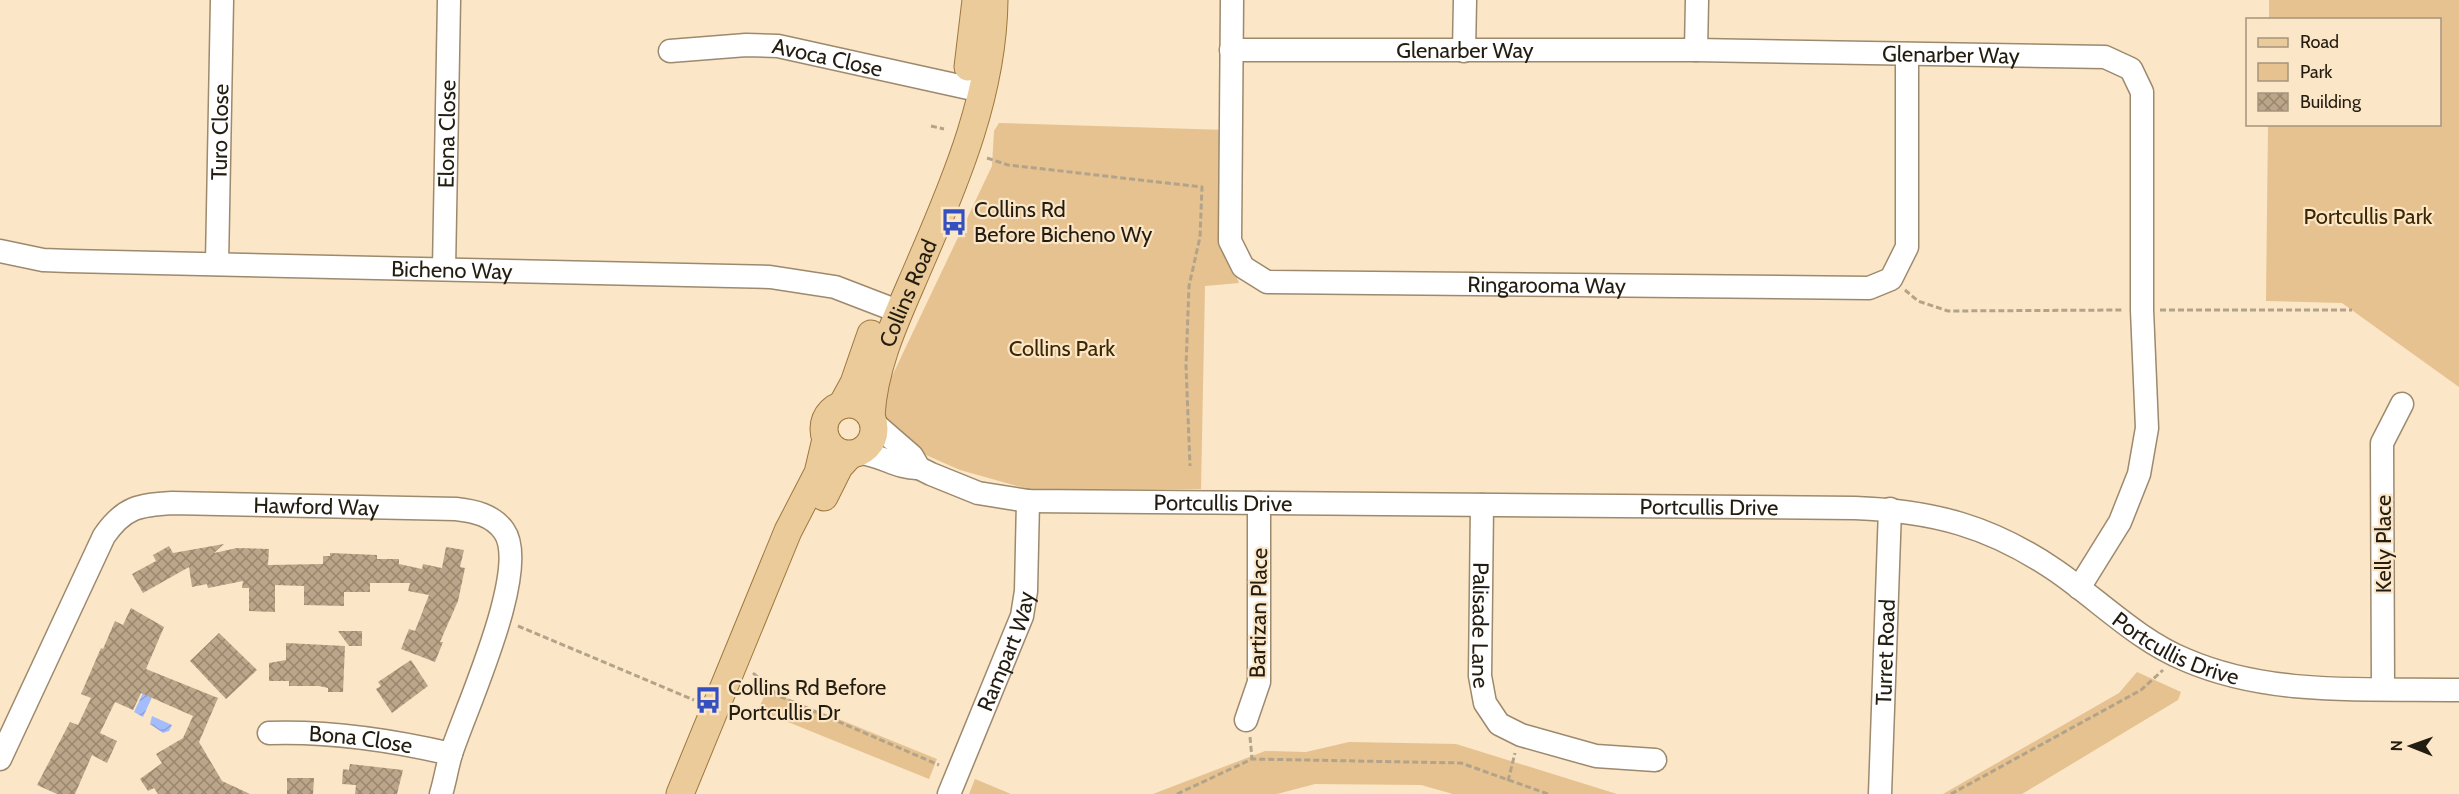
<svg xmlns="http://www.w3.org/2000/svg" width="2459" height="794" font-family="Cabin,sans-serif">
<style>
.park{fill:#e5c290}
.water{fill:url(#water-waves)}
.building{fill:url(#building-cross-hatch)}
.lines{fill:none;stroke-linecap:round;stroke-linejoin:round}
.minor-casing{stroke:#9d896d;stroke-width:25}
.major-casing{stroke:#9d783e;stroke-width:29}
.path{stroke:#b3a38a;stroke-width:3;stroke-dasharray:6 3;stroke-linecap:butt}
.minor{stroke:#fff;stroke-width:22}
.major{stroke:#ebcb9a;stroke-width:27}
.labels{text-anchor:middle;stroke-width:4.5;stroke-linejoin:round;paint-order:stroke}
.street-label{font-size:22px;fill:#231c10;stroke:#fbe6c7}
.poi-label{font-size:22px;fill:#231c10;stroke:#fbe6c7;text-anchor:start}
.park-label{font-size:22px;fill:#3c2701;stroke:#fbe6c7}
</style>
<defs>
<pattern id="water-waves" width="16" height="10" patternUnits="userSpaceOnUse" patternTransform="scale(1.5)"><rect width="16" height="10" fill="#a4bcfc"/><path d="M0 5q4-4 8 0t8 0" fill="none" stroke="#8da1d7"/></pattern>
<pattern id="building-cross-hatch" width="8" height="8" patternUnits="userSpaceOnUse" patternTransform="scale(1.5)"><rect width="8" height="8" fill="#bba689"/><path d="M0 0l8 8M0 8l8-8" fill="none" stroke="#98866f"/></pattern>
</defs>
<rect width="100%" height="100%" fill="#fbe6c7"/>
<g class="park">
<path d="M2269 0H2459V387L2342 303 2266 301 2268 125 2440 124V20L2269 19Z"/>
<path d="M999 123 1226 130 1222 243 1239 283 1205 286 1201 489 1031 490 960 470 926 455 890 427 882 410 883 395 992 166 994 131Z"/>
<path d="M2137 672 2181 692 2178 700 2022 794H1943L2119 693Z"/>
<path d="M767 690 937 759 929 779 758 710Z"/>
<path d="M1349 742 1456 744 1617 794H1453L1421 785 1315 784 1277 794H1153L1265 751 1306 752Z"/>
<path d="M975 779 1011 794H969Z"/>
</g>
<g class="water">
<path d="M144 691 153 695 143 717 134 712Z"/>
<path d="M152 716 172 725 169 731 163 733 150 724Z"/>
</g>
<g class="building">
<path d="M224 544 214 553 237 548 269 549 268 565 323 564V556H330V553L377 555V559H399V564L422 569 423 564 442 568 446 547 464 550 460 567 465 568 458 601 440 642H443L435 662 401 649 409 629 415 631 429 595 408 591 410 583H370V592H344V606L304 605V586L275 585V612L249 611V588H242L243 581 208 588 207 584 192 587 189 567 143 593 132 574 156 561 153 555 169 546 173 553Z"/>
<path d="M131 608 164 627 146 669 218 698 199 742 222 781 250 794H158L154 788 148 791 140 779 162 763 156 754 183 738 193 716 141 693 133 710 115 702 100 733 117 741 107 763 92 755 75 794H57L37 785 70 722 78 725 91 698 81 694 101 648 103 649 115 621 123 625Z"/>
<path d="M338 631H362V646H349Z"/>
<path d="M219 633 257 670 226 699 190 661Z"/>
<path d="M286 643 345 646 343 692H328V688L319 686H289V681H269V663L286 660Z"/>
<path d="M411 660 428 686 392 713 376 689 381 686 378 682Z"/>
<path d="M350 764 403 770 397 794H355L356 785 342 784 343 769 349 770Z"/>
<path d="M287 778H314L313 794H287Z"/>
</g>
<g class="lines">
<defs>
<g id="minor">
<path id="s1" d="M1232 0 1230 241 1243 267 1267 282 1869 288 1891 279 1907 247V54"/>
<path id="s2" d="M1231 50H1696L2105 57 2131 69 2142 92V310L2147 428 2139 474 2120 522 2079 588"/>
<path d="M1696 50 1697 0"/>
<path id="s3" d="M670 51 746 45 778 46 982 91"/>
<path d="M1464 51 1465 0"/>
<path id="s4" d="M0 251 43 260 69 261 770 277 835 287 900 312"/>
<path id="s5" d="M217 264 222 0"/>
<path id="s6" d="M444 269 449 0"/>
<path id="s7" d="M874 423 912 456 919 468 931 474 978 493 1028 501 1855 508C1933 511 1990 526 2055 570 2099 600 2137 640 2186 660 2272 697 2368 688 2459 690"/>
<path d="M859 453C880 454 898 469 918 468"/>
<path id="s8" d="M1482 505 1480 676 1485 703 1499 724 1521 735 1596 756 1655 760"/>
<path d="M2383 689 2382 443 2402 404"/>
<path d="M1246 720 1259 682V503"/>
<path id="s9" d="M269 733C331 731 391 740 451 754"/>
<path id="s10" d="M0 759 104 536C124 507 139 505 172 503L456 509C474 511 493 515 504 531 531 569 465 710 451 754 447 767 445 781 441 794"/>
<path id="s11" d="M949 794 1022 616 1026 591 1028 501"/>
<path id="s12" d="M1880 794 1890 509"/>
</g>
<g id="major">
<path d="M968 67 976 0"/>
<circle cx="849" cy="429" r="25"/>
<path d="M842 405 854 383 871 334"/>
<path id="s13" d="M871 416C874 361 900 311 921 261 957 178 993 92 994 0"/>
<path d="M824 497 839 467 850 455"/>
<path d="M680 794 788 531 818 473 826 439"/>
</g>
</defs>
<use href="#minor" class="minor-casing"/>
<use href="#major" class="major-casing"/>
<g class="path">
<path d="M931 126 944 129"/>
<path d="M987 158 1008 165 1202 187 1200 237 1189 286 1186 366 1190 466"/>
<path d="M1905 290 1918 301 1948 311 2123 310"/>
<path d="M2160 310H2352"/>
<path d="M518 626 694 700"/>
<path d="M753 673 779 696 939 765"/>
<path d="M1250 737 1252 759"/>
<path d="M1508 781 1515 753"/>
<path d="M1177 794 1252 759 1461 763 1548 794"/>
<path d="M1951 794 2141 690 2163 670"/>
</g>
<use href="#minor" class="minor"/>
<use href="#major" class="major"/>
</g>
<defs>
<symbol id="bus-bare" viewBox="-9 -9 18 18"><path d="M-5-6H5V4H4V6H2V4H-2V6H-4V4H-5ZM-3.5-4V0h7V-4ZM-3.5 1.2v1.5H-2V1.2ZM2 1.2v1.5H3.5V1.2Z" fill="#344fc0" stroke="#fbe6c7" stroke-width="2.5" paint-order="stroke"/></symbol>
</defs>
<g fill-rule="evenodd">
<use href="#bus-bare" x="935" y="203" width="38" height="38"/>
<use href="#bus-bare" x="689" y="681" width="38" height="38"/>
</g>
<g class="labels">
<g class="street-label">
<text dy="8" stroke="none"><textPath href="#s2" startOffset="234">Glenarber Way</textPath></text>
<text dy="8" stroke="none"><textPath href="#s2" startOffset="720">Glenarber Way</textPath></text>
<text dy="8" stroke="none"><textPath href="#s3" startOffset="159">Avoca Close</textPath></text>
<text dy="8" stroke="none"><textPath href="#s5" startOffset="132">Turo Close</textPath></text>
<text dy="8" stroke="none"><textPath href="#s6" startOffset="135">Elona Close</textPath></text>
<text dy="8" stroke="none"><textPath href="#s4" startOffset="453">Bicheno Way</textPath></text>
<text dy="8" stroke="none"><textPath href="#s1" startOffset="578">Ringarooma Way</textPath></text>
<text dy="8" stroke="none"><textPath href="#s13" startOffset="129">Collins Road</textPath></text>
<text dy="8" stroke="none"><textPath href="#s7" startOffset="374">Portcullis Drive</textPath></text>
<text dy="8" stroke="none"><textPath href="#s10" startOffset="470">Hawford Way</textPath></text>
<text dy="8" stroke="none"><textPath href="#s7" startOffset="860">Portcullis Drive</textPath></text>
<text transform="translate(2383 544) rotate(-90)" y="8">Kelly Place</text>
<text transform="translate(1258 613) rotate(-89)" y="8">Bartizan Place</text>
<text dy="8" stroke="none"><textPath href="#s8" startOffset="120">Palisade Lane</textPath></text>
<text dy="8" stroke="none"><textPath href="#s7" startOffset="1364">Portcullis Drive</textPath></text>
<text dy="8" stroke="none"><textPath href="#s11" startOffset="154">Rampart Way</textPath></text>
<text dy="8" stroke="none"><textPath href="#s12" startOffset="142">Turret Road</textPath></text>
<text dy="8" stroke="none"><textPath href="#s9" startOffset="92">Bona Close</textPath></text>
</g>
<g class="poi-label">
<text x="974" y="217">Collins Rd<tspan x="974" dy="25">Before Bicheno Wy</tspan></text>
<text x="728" y="695">Collins Rd Before<tspan x="728" dy="25">Portcullis Dr</tspan></text>
</g>
<g class="park-label">
<text x="2368" y="224">Portcullis Park</text>
<text x="1062" y="356">Collins Park</text>
</g>
</g>
<rect x="2246" y="18" width="195" height="108" fill="#fbe6c7" stroke="#a5957e" stroke-width="1.5"/>
<rect x="2258" y="38" width="30" height="9" fill="#ebcb9a" stroke="#a5957e" stroke-width="1.5"/>
<text x="2300" y="48" font-size="18" fill="#231c10">Road</text>
<rect x="2258" y="63" width="30" height="18" fill="#e5c290" stroke="#a5957e" stroke-width="1.5"/>
<text x="2300" y="78" font-size="18" fill="#231c10">Park</text>
<rect x="2258" y="93" width="30" height="18" fill="url(#building-cross-hatch)" stroke="#a5957e" stroke-width="1.5"/>
<text x="2300" y="108" font-size="18" fill="#231c10">Building</text>
<g transform="translate(2411 746) rotate(271)" stroke="#fbe6c7" stroke-width="4.5" paint-order="stroke">
<path d="M0-4.5L10 22L0 15L-10 22Z" fill="#231c10"/>
<text y="-9" font-size="16" font-weight="bold" text-anchor="middle" fill="#231c10">N</text>
</g>
</svg>
